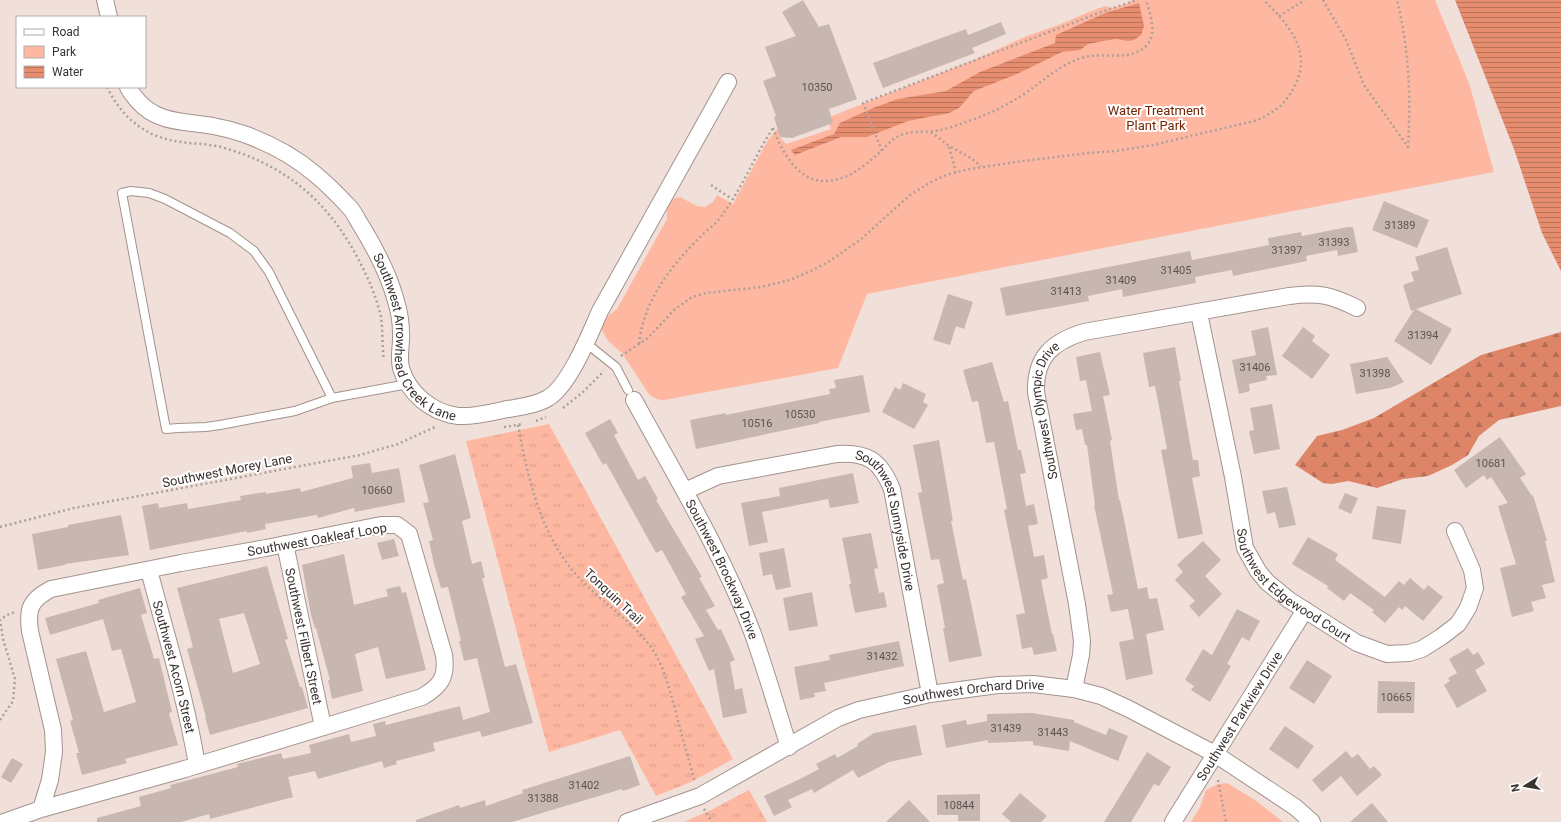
<svg xmlns="http://www.w3.org/2000/svg" width="1561" height="822" font-family="Roboto,sans-serif">
<style>
.grass{fill:url(#grass-tufts)}
.forest{fill:url(#forest-firs)}
.green{fill:#feb8a1}
.water{fill:url(#water-rules)}
.building{fill:#c8b7b1;fill-rule:evenodd}
.lines{fill:none;stroke-linecap:round;stroke-linejoin:round}
.service-casing{stroke:#a3938d;stroke-width:10}
.minor-casing{stroke:#a3938d;stroke-width:18}
.path{stroke:#ad9f9a;stroke-width:2.5;stroke-dasharray:2 3;stroke-linecap:butt}
.service{stroke:#fff;stroke-width:8}
.minor{stroke:#fff;stroke-width:16}
.labels{text-anchor:middle;stroke-width:4;stroke-linejoin:round;paint-order:stroke}
.number-label{font-size:11px;fill:#5d5350}
.park-label{font-size:13px;fill:#742504;stroke:#fff}
.street-label{font-size:13px;fill:#39322f;stroke:#fff}
</style>
<defs>
<pattern id="grass-tufts" width="24" height="20" patternUnits="userSpaceOnUse"><rect width="24" height="20" fill="#feb8a1"/><path d="M3 7l-1-3M5 7V3M7 7l1-3M15 17l-1-3M17 17v-4M19 17l1-3" fill="none" stroke="#da9f8b"/></pattern>
<pattern id="forest-firs" width="22" height="20" patternUnits="userSpaceOnUse"><rect width="22" height="20" fill="#de8568"/><path d="M5 1l3.5 6h-7zM16 11l3.5 6h-7z" fill="#b56d56"/></pattern>
<pattern id="water-rules" width="6" height="5" patternUnits="userSpaceOnUse"><rect width="6" height="5" fill="#e68c6f"/><path d="M0 2.5h6" fill="none" stroke="#bb735c"/></pattern>
</defs>
<rect width="100%" height="100%" fill="#f1dfd9"/>
<g class="grass">
<path d="M549 424 733 759 691 782 656 796 620 730 549 752 543 731 466 441Z"/>
<path d="M749 790 767 822H684L711 810Z"/>
</g>
<path class="forest" d="M1561 332V406L1499 420 1479 436 1468 455 1452 465 1428 476 1403 479 1377 488 1348 481 1332 484 1323 483 1295 465 1317 436 1342 430 1374 418 1481 355Z"/>
<g class="green">
<path d="M1132 0H1435L1469 83 1494 172 867 294 838 368 664 400C657 400 653 398 648 393L622 353 608 341 602 330 601 324 603 320 617 309 667 219C667 208 667 199 680 197L697 206 705 207 713 202 717 195 733 204 768 140 778 128 780 137 786 144 831 129 827 118 974 60 1027 36 1061 24 1089 12 1105 6 1112 8 1129 3Z"/>
<path d="M1227 783 1255 800 1283 822H1191L1200 807 1206 790 1218 784Z"/>
</g>
<g class="water">
<path d="M1455 0H1561V271L1542 233 1514 149Z"/>
<path d="M1139 3 1144 26 1141 35 1134 40 1128 41 1117 39 1109 40 1088 44 1080 50 1062 52 1017 74 974 91 959 108 949 113 908 121 867 137H841L795 155 791 150 834 134 840 123 873 108 898 99 946 91 980 72 1055 43 1056 35 1105 13Z"/>
</g>
<g class="building">
<path d="M803 0 819 27 829 24 857 99 829 109 833 123 792 138 780 137 774 117 776 116 763 81 776 76 765 47 796 36 782 12Z"/>
<path d="M1001 22 1006 34 972 48 975 53 883 88 873 63 966 29 968 35Z"/>
<path d="M1384 201 1429 220 1417 248 1372 230Z"/>
<path d="M1348 227H1353L1358 252 1338 256 1337 250 1306 256 1307 261 1233 276 1232 270 1195 277 1196 283 1123 297 1122 289 1088 296 1089 301 1006 316 1000 288 1190 251 1192 260 1269 245 1268 238 1301 232 1302 236Z"/>
<path d="M1447 247 1462 294 1416 309 1452 329 1431 365 1394 341 1414 310 1411 311 1403 285 1414 281 1411 272 1419 270 1415 257Z"/>
<path d="M948 294 973 302 964 329 956 326 950 345 933 340Z"/>
<path d="M1268 327 1277 375 1266 376 1267 380 1249 384 1250 391 1239 394 1232 360 1256 355 1251 331Z"/>
<path d="M1303 327 1315 336 1312 341 1330 355 1312 379 1282 356Z"/>
<path d="M1175 347 1181 381H1179L1193 460H1198L1200 476 1192 478 1203 534 1178 539 1161 450 1167 449 1155 386 1149 387 1143 353Z"/>
<path d="M1100 352 1110 395 1103 396 1112 440 1110 441 1119 500H1120L1138 589 1147 587 1149 599 1157 598 1164 630 1146 634 1153 674 1126 680 1119 642 1134 639 1128 609 1111 612 1107 595 1113 594 1094 505H1095L1087 445H1085L1082 429 1076 430 1073 414 1092 411 1086 380 1080 381 1076 357Z"/>
<path d="M1387 357 1404 382 1390 388 1356 394 1350 364Z"/>
<path d="M992 362 1004 402 1008 401 1018 450H1021L1026 473 1020 474 1026 506 1034 504 1038 524 1028 526 1034 557 1044 555 1048 578 1041 580 1052 634H1053L1057 651 1034 655 1032 647 1022 649 1016 615 1025 613 1004 510 1007 509 994 442 986 443 978 401 972 402 963 370Z"/>
<path d="M863 375 870 412 819 422V423L696 449 690 420 726 413V415L830 394 829 389 836 388 834 380Z"/>
<path d="M903 383 926 394 923 402 928 405 914 429 882 412 895 387 900 390Z"/>
<path d="M1272 404 1280 449 1254 454 1249 431 1254 430 1250 408Z"/>
<path d="M610 419 618 433 614 435 638 480 645 476 658 499 656 500 702 577 699 578 715 606 706 610 718 630 721 629 735 660 730 662 735 690 742 688 747 713 723 718 714 669 709 671 695 639 704 636 681 597 686 594 662 550 656 553 606 463 603 465 585 433Z"/>
<path d="M1500 437 1526 474 1520 478 1532 496 1533 495 1547 541H1545L1555 582 1542 585 1546 598 1531 602 1534 611 1512 617 1500 568 1516 564 1498 506 1508 503 1491 477 1487 480 1484 475 1466 488 1454 470Z"/>
<path d="M939 440 953 521H951L963 580 966 579 982 656 949 662 943 628H945L937 585 944 583 939 559 931 560 918 493 922 492 913 445Z"/>
<path d="M455 454 471 518 462 521 472 564 481 561 485 578H482L505 667 516 664 533 723 482 737 480 731 433 743 435 751 396 761 397 764 384 768 382 761 318 779 315 771 288 777 293 797 210 819 209 814 181 822H97V818L141 806 139 797 171 788 170 785 238 767 237 764 281 753 283 759 311 753 309 745 349 734 351 742 376 736 373 724 385 721 386 725 460 706 463 720 490 712 477 658 464 661 459 641H461L448 587 441 588 434 564 429 541 433 540 423 503 429 502 419 465Z"/>
<path d="M370 463 372 473 399 468 405 502 355 512 354 508 318 518 317 515 265 524 266 529 247 533V531L150 550 142 506 158 503 159 508 187 503 188 509 241 500 240 496 266 492V494L300 488 301 492 353 478 351 466Z"/>
<path d="M853 473 859 503 830 508 828 499 762 512 768 542 749 546 741 503 780 496 779 488Z"/>
<path d="M1287 487 1296 525 1279 528 1275 512 1267 514 1262 491Z"/>
<path d="M1345 493 1358 498 1351 514 1338 508Z"/>
<path d="M1377 506 1406 510 1401 544 1372 539Z"/>
<path d="M121 515 129 555 65 564V565L38 570 32 534 68 527V525Z"/>
<path d="M871 533 878 568 874 569 879 593 884 592 887 607 855 613 849 584H851L842 538Z"/>
<path d="M1308 537 1338 554 1335 560 1385 597 1399 581 1404 585 1410 578 1424 590 1428 585 1443 597 1423 621 1405 606 1402 610 1399 607 1385 623 1372 612 1374 610 1350 593 1344 601 1327 588 1328 586 1292 564Z"/>
<path d="M394 539 399 556 382 560 377 543Z"/>
<path d="M1203 541 1221 560 1205 576 1222 594 1199 617 1189 606 1195 601 1175 580 1183 572 1177 565Z"/>
<path d="M784 548 791 587 776 590 772 574 763 576 759 553Z"/>
<path d="M344 554 354 605 388 596 386 589 400 586 402 593 406 592 426 670 386 679 378 647 355 654 363 691 332 699 328 680H330L316 628H315L311 615 302 565Z"/>
<path d="M267 566 288 639 285 640 300 687H302L308 708 210 735 205 717H206L187 649 193 647 177 588ZM244 613 260 664 233 673 219 619Z"/>
<path d="M140 588 147 613 141 615 154 659 159 658 172 712 169 713 178 745 125 759 127 763 82 775 76 753H79L70 721 73 720 56 659 86 651 104 712 136 702 121 649 112 651 103 619 50 635 45 618 99 603 98 600Z"/>
<path d="M812 592 818 626 789 631 783 598Z"/>
<path d="M1237 609 1260 621 1249 641 1242 637 1227 664 1231 666 1210 702 1191 690 1194 686 1185 680 1203 649 1212 655Z"/>
<path d="M899 641 904 666 824 683 826 691 814 693 815 697 800 700 794 667 830 660 829 655Z"/>
<path d="M1468 648 1473 655 1478 652 1485 664 1475 670 1487 691 1457 708 1444 685 1450 681 1448 678 1457 673 1449 659Z"/>
<path d="M1307 660 1332 676 1314 704 1289 688Z"/>
<path d="M1378 681 1415 682 1414 713H1377Z"/>
<path d="M1032 713 1074 720V722L1106 735 1109 728 1128 736 1118 761 1070 741 1069 751 1033 745V741L988 743V740L946 748 942 725 966 720 967 725 987 721V714Z"/>
<path d="M916 725 922 755 889 762 858 778 853 770 814 793 812 789 788 800 792 807 774 816 764 796 804 777 819 769 816 764 835 754 837 758 858 746 857 744 874 733Z"/>
<path d="M1285 726 1314 746 1298 769 1269 749Z"/>
<path d="M1346 751 1352 758 1358 754 1370 769 1374 766 1382 775 1357 796 1341 776 1322 792 1312 780Z"/>
<path d="M1147 752 1171 767 1159 786 1154 784 1131 822H1104Z"/>
<path d="M630 756 640 785 623 791 622 789 512 822H416V820L459 805 460 808 485 800 486 806 523 793 522 790Z"/>
<path d="M12 758 23 764 11 783 1 777Z"/>
<path d="M1020 793 1047 816 1041 822H1011L1002 814Z"/>
<path d="M980 794V821H958V815H937V795Z"/>
<path d="M909 800 930 822H886Z"/>
<path d="M1372 803 1388 822H1350Z"/>
</g>
<g class="lines">
<defs>
<g id="service">
<path d="M586 343 616 367 628 390"/>
<path d="M332 398 269 272 254 251 230 233 165 199 149 193 131 191 122 193 166 429 178 428 206 427 220 425 295 411 332 398 408 384"/>
</g>
<g id="minor">
<path d="M105 0 109 17"/>
<path id="s1" d="M128 87C130 92 135 97 138 101 158 124 186 121 213 126 224 128 235 131 244 134 269 143 295 157 315 174 327 184 340 197 351 209 355 214 358 221 362 227 376 250 389 275 396 301 399 311 401 322 401 333 402 344 398 356 401 368 408 393 432 413 458 416 473 417 489 413 503 410 518 407 535 406 548 398 569 386 590 334 600 311L728 82"/>
<path id="s2" d="M1199 313 1233 477 1245 548 1258 571 1267 582 1289 600 1357 643 1387 654 1409 653 1422 649 1441 637 1458 624 1468 608 1475 588 1472 570 1455 531"/>
<path id="s3" d="M634 400C676 477 722 552 753 634 766 671 777 709 789 747"/>
<path id="s4" d="M685 491 718 476 837 454C867 452 880 460 892 489L930 694"/>
<path id="s5" d="M285 544 323 727"/>
<path id="s6" d="M149 570C166 635 186 699 197 765"/>
<path id="s7" d="M1074 689 1081 655 1082 641 1077 604 1036 392C1035 357 1052 342 1084 332L1289 296C1318 292 1331 295 1357 308"/>
<path d="M4 822 41 809 185 769 422 697C441 686 447 677 444 655L409 534 397 525H381L266 548 181 563 51 589C30 600 27 609 30 631L53 730 54 752 50 780 41 809"/>
<path id="s8" d="M627 822 700 796 838 718 859 710 930 694 998 685 1033 684 1074 689 1101 696 1129 709 1215 754 1295 807 1312 822"/>
<path id="s9" d="M1173 822 1305 610"/>
</g>
</defs>
<use href="#service" class="service-casing"/>
<use href="#minor" class="minor-casing"/>
<g class="path">
<path d="M1323 0 1346 40 1364 85 1408 147C1411 98 1409 48 1397 0"/>
<path d="M1279 16 1305 0"/>
<path d="M107 87C120 114 140 133 170 140 186 144 204 143 221 147 282 164 324 197 355 253 366 273 376 295 381 317 383 331 382 346 384 360"/>
<path d="M773 128C780 148 797 180 822 181 845 182 864 167 880 152 887 146 891 139 901 135 914 130 927 133 940 130 958 126 977 118 994 111 1002 107 1011 102 1018 98 1042 83 1057 65 1085 57 1104 52 1130 62 1146 46 1158 34 1150 14 1146 0"/>
<path d="M931 132 949 146 969 157 981 166"/>
<path d="M949 147 956 172"/>
<path d="M882 151 863 103 1104 11 1137 0"/>
<path d="M711 185 732 199"/>
<path d="M639 344C643 303 668 270 696 241 703 233 713 227 720 218 741 191 754 157 773 128"/>
<path d="M621 356 648 338 675 309 692 297 706 293 761 287 790 280 813 270 828 262 860 240 910 195 931 182 946 175 970 169 1023 161 1089 153 1116 151 1153 145 1258 120C1277 110 1286 104 1295 85 1313 50 1287 24 1264 0"/>
<path d="M563 408 583 392 604 371"/>
<path d="M536 421 546 417"/>
<path d="M518 425C528 480 542 541 583 582 604 603 639 627 654 652 665 669 669 689 675 709 681 733 688 757 695 782"/>
<path d="M504 427 523 424"/>
<path d="M0 527 74 508 360 455 398 444 437 426"/>
<path d="M0 720 13 701 15 679 3 639 0 620 7 615 15 612"/>
<path d="M1218 780 1226 822"/>
<path d="M704 809 712 822"/>
</g>
<use href="#service" class="service"/>
<use href="#minor" class="minor"/>
</g>
<g class="labels">
<g class="number-label">
<text x="817" y="91">10350</text>
<text x="1400" y="229">31389</text>
<text x="1334" y="246">31393</text>
<text x="1287" y="254">31397</text>
<text x="1176" y="274">31405</text>
<text x="1121" y="284">31409</text>
<text x="1066" y="295">31413</text>
<text x="1423" y="339">31394</text>
<text x="1255" y="371">31406</text>
<text x="1375" y="377">31398</text>
<text x="800" y="418">10530</text>
<text x="757" y="427">10516</text>
<text x="1491" y="467">10681</text>
<text x="377" y="494">10660</text>
<text x="882" y="660">31432</text>
<text x="1396" y="701">10665</text>
<text x="1006" y="732">31439</text>
<text x="1053" y="736">31443</text>
<text x="584" y="789">31402</text>
<text x="543" y="802">31388</text>
<text x="959" y="809">10844</text>
</g>
<g class="park-label">
<text x="1156" y="115">Water Treatment<tspan x="1156" dy="15">Plant Park</tspan></text>
</g>
<g class="street-label">
<text dy="5" stroke="none"><textPath href="#s1" startOffset="412">Southwest Arrowhead Creek Lane</textPath></text>
<text dy="5" stroke="none"><textPath href="#s7" startOffset="285">Southwest Olympic Drive</textPath></text>
<text transform="translate(227 470) rotate(-11)" y="5">Southwest Morey Lane</text>
<text dy="5" stroke="none"><textPath href="#s4" startOffset="254">Southwest Sunnyside Drive</textPath></text>
<text transform="translate(317 539) rotate(-10)" y="5">Southwest Oakleaf Loop</text>
<text dy="5" stroke="none"><textPath href="#s3" startOffset="191">Southwest Brockway Drive</textPath></text>
<text dy="5" stroke="none"><textPath href="#s2" startOffset="300">Southwest Edgewood Court</textPath></text>
<text transform="translate(614 596) rotate(43)" y="5">Tonquin Trail</text>
<text dy="5" stroke="none"><textPath href="#s5" startOffset="94">Southwest Filbert Street</textPath></text>
<text dy="5" stroke="none"><textPath href="#s6" startOffset="100">Southwest Acorn Street</textPath></text>
<text dy="5" stroke="none"><textPath href="#s8" startOffset="375">Southwest Orchard Drive</textPath></text>
<text dy="5" stroke="none"><textPath href="#s9" startOffset="125">Southwest Parkview Drive</textPath></text>
</g>
</g>
<rect x="16" y="16" width="130" height="72" fill="#ffffff" stroke="#b0adac"/>
<rect x="24" y="29" width="20" height="6" fill="#ffffff" stroke="#b0adac"/>
<text x="52" y="36" font-size="12" fill="#39322f">Road</text>
<rect x="24" y="46" width="20" height="12" fill="#feb8a1" stroke="#b0adac"/>
<text x="52" y="56" font-size="12" fill="#39322f">Park</text>
<rect x="24" y="66" width="20" height="12" fill="url(#water-rules)" stroke="#b0adac"/>
<text x="52" y="76" font-size="12" fill="#39322f">Water</text>
<g transform="translate(1525 786) rotate(259)" stroke="#ffffff" stroke-width="3" paint-order="stroke">
<path d="M0-3L7 15L0 10L-7 15Z" fill="#39322f"/>
<text y="-6" font-size="11" font-weight="bold" text-anchor="middle" fill="#39322f">N</text>
</g>
</svg>
